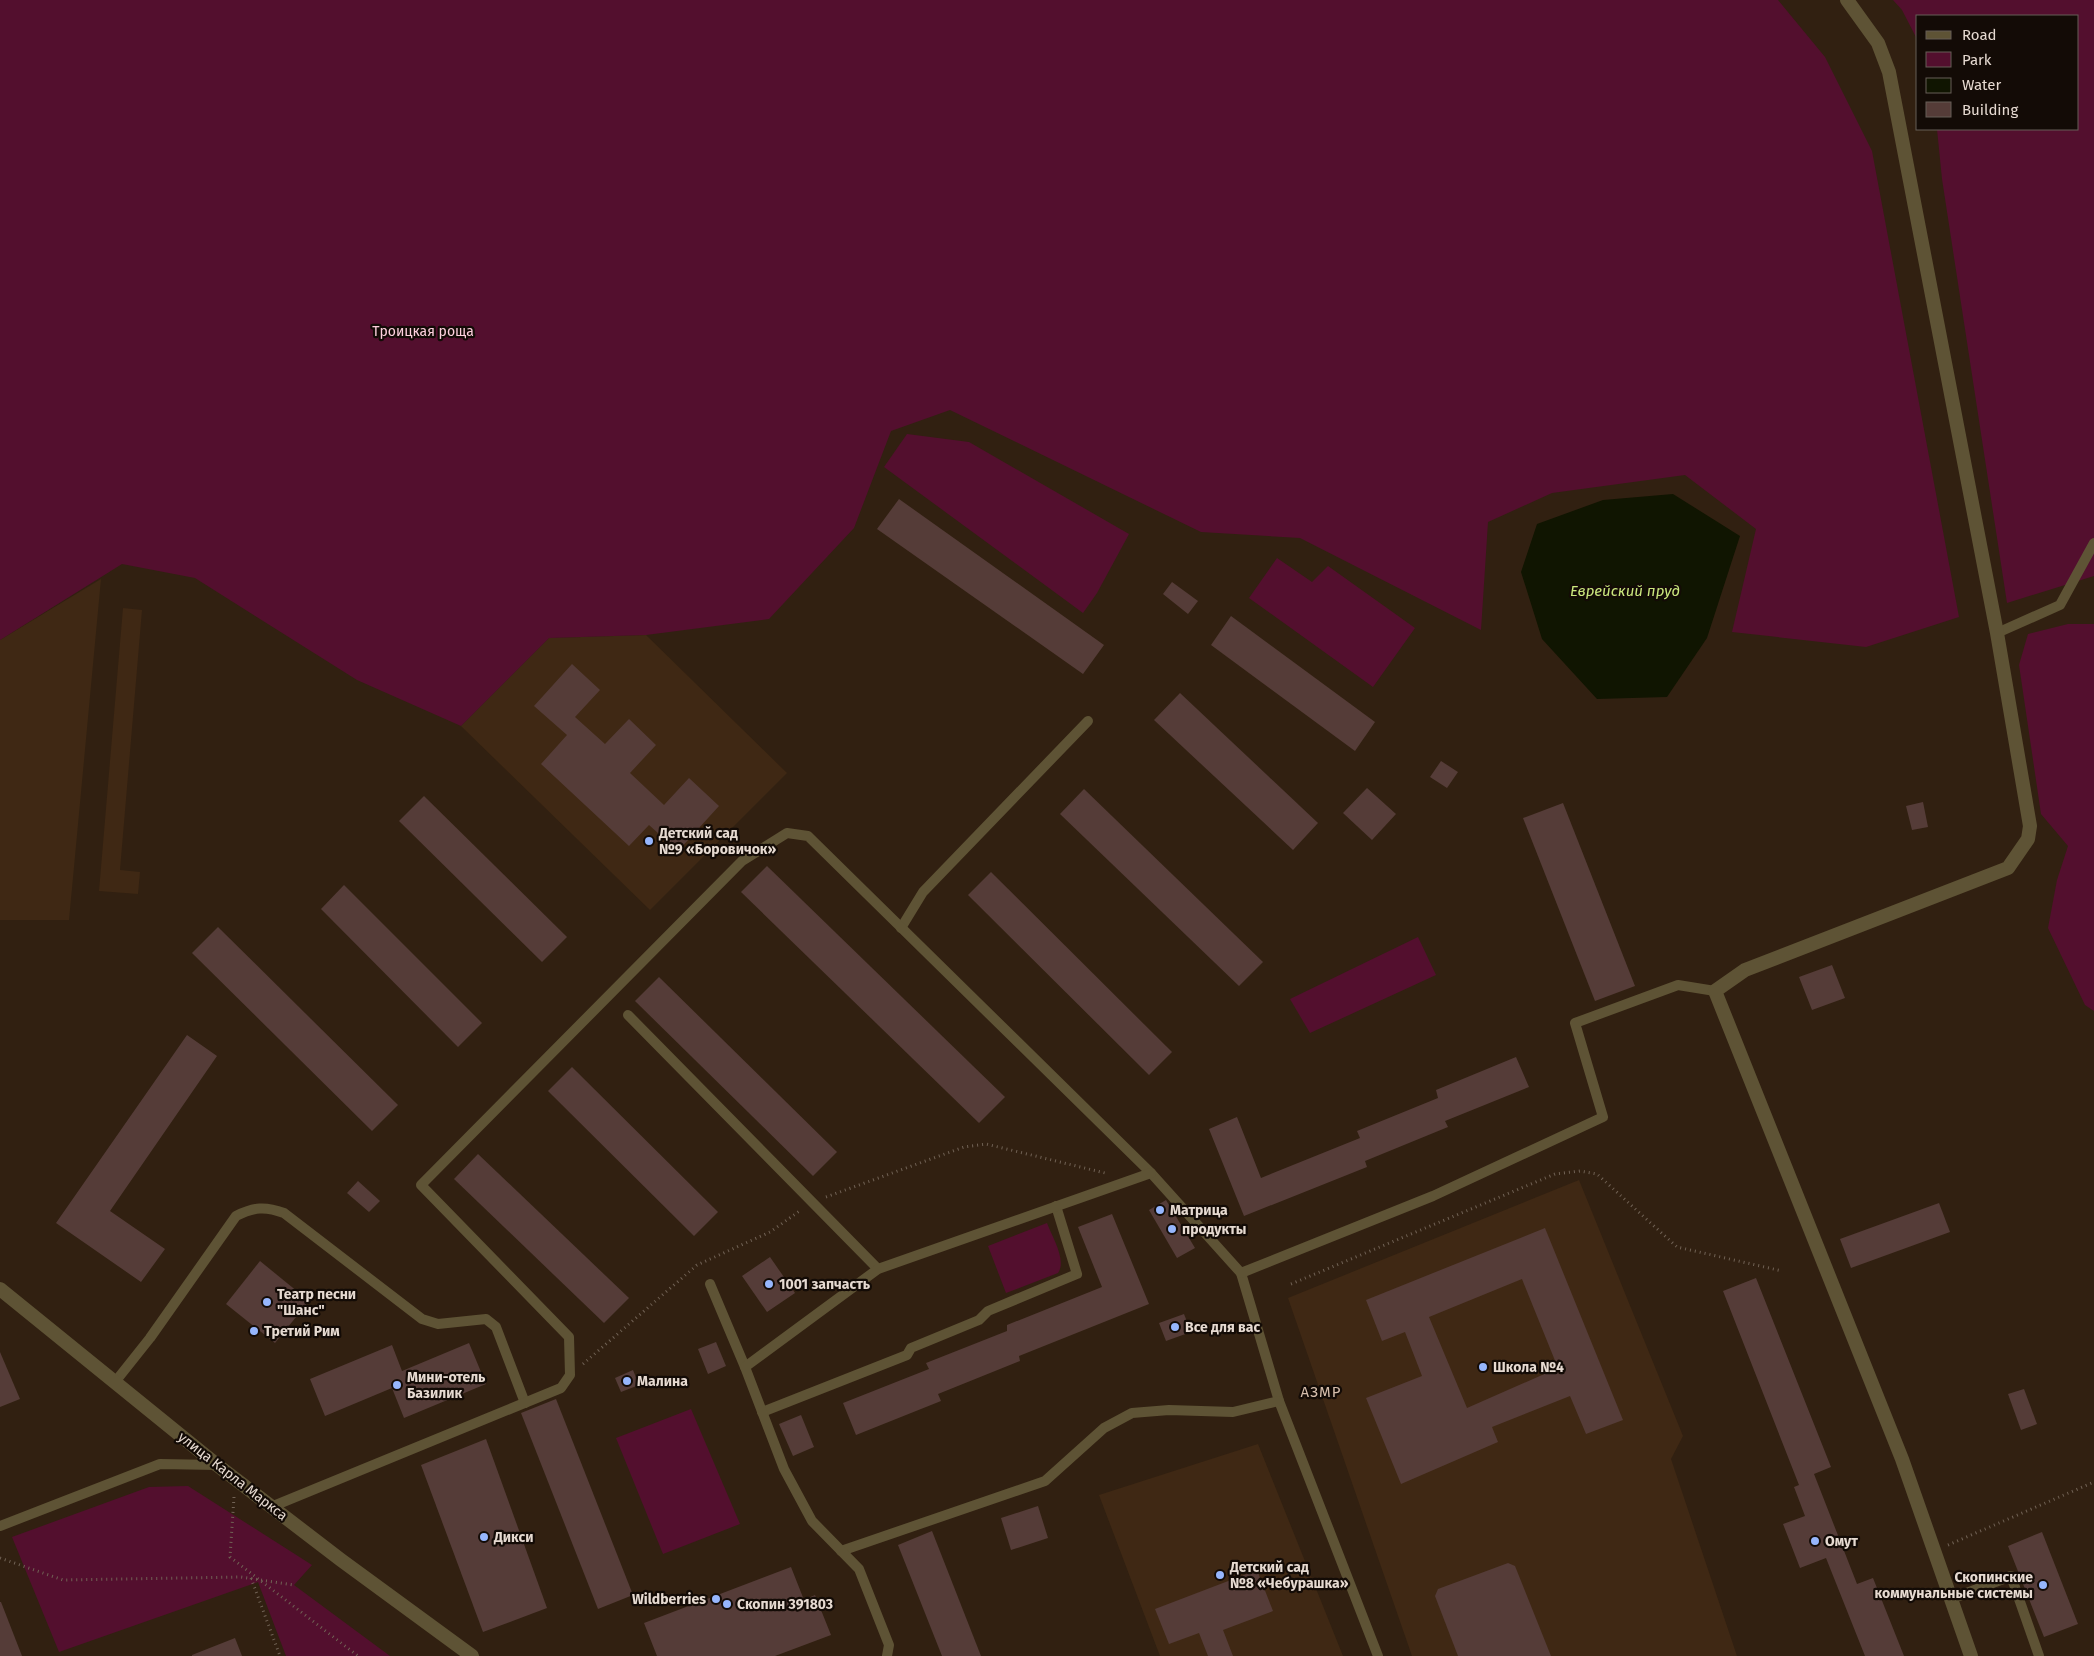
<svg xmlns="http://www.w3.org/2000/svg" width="2094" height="1656" font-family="'Fira Sans',sans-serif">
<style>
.built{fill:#3f2814}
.green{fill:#530f2e}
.water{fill:#101501}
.building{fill:#553c38;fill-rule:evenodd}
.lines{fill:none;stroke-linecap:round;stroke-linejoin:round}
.path{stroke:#716255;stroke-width:3;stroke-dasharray:1 4;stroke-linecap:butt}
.service{stroke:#5e5335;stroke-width:10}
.minor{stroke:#5e5335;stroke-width:14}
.poi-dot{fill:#96b6fd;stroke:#130b06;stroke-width:2}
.labels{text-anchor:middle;stroke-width:4.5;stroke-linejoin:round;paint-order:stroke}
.park-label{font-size:14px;fill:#fed0de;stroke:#130b06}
.poi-label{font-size:14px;font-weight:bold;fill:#e6dad1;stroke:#130b06;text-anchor:start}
.street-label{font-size:14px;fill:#e6dad1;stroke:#130b06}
.water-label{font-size:15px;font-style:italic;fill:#cbe87e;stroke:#130b06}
.neighbourhood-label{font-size:15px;letter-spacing:1px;fill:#d6beac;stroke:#130b06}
</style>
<rect width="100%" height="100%" fill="#312011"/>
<g class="built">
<path d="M101 579 69 920H0V640Z"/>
<path d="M123 608 142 610 120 870 140 872 138 894 99 891Z"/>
<path d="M646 635 787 773 650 910 461 726 549 638Z"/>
<path d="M1579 1180 1683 1436 1671 1459 1737 1656H1412L1288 1298Z"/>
<path d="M1258 1444 1343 1656H1160L1099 1495Z"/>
</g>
<g class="green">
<path d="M0 0H1778L1825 57 1872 151 1959 617 1866 647 1732 632 1756 529 1685 475 1552 493 1488 522 1481 630 1300 538 1201 532 950 410 891 431 854 528 769 619 646 635 549 638 461 726 357 680 195 578 122 564 0 640Z"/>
<path d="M1893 0H2094V576L2007 603 1942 179 1937 129H2078V16H1918V41L1902 10Z"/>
<path d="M907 434 969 442 1129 534 1097 593 1083 613 884 467Z"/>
<path d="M1277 558 1312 582 1328 566 1415 628 1373 687 1249 598Z"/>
<path d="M2068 624H2094V1011L2085 1005 2048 928 2057 880 2068 846 2041 814 2019 665 2028 634Z"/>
<path d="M1418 937 1436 975 1310 1033 1290 999Z"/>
<path d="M1047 1223C1052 1237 1067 1260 1058 1273L1006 1293 988 1246Z"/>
<path d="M691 1409 740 1524 663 1554 616 1438Z"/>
<path d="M188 1486 312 1565 294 1585 390 1656H286L258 1582 59 1652 12 1537 149 1487Z"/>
</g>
<path class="water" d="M1673 494 1740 536 1707 638 1667 697 1597 699 1542 639 1521 572 1537 524 1603 500Z"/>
<g class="building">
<path d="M899 499 1104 645 1083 674 877 529Z"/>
<path d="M1172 582 1198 601 1188 614 1163 594Z"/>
<path d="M1231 616 1375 722 1355 751 1211 645Z"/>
<path d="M572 664 600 690 575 717 605 744 629 719 656 745 630 773 664 805 689 778 719 806 678 851 649 825 629 846 541 764 567 735 534 706Z"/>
<path d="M1180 693 1318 823 1293 850 1154 720Z"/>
<path d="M1441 761 1458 772 1447 788 1430 777Z"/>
<path d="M1367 788 1396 814 1372 840 1343 813Z"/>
<path d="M1084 789 1263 962 1239 986 1060 814Z"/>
<path d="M424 796 567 937 542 962 399 821Z"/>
<path d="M1923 802 1928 827 1912 830 1906 806Z"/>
<path d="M1563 803 1635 986 1595 1001 1523 818Z"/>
<path d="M767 866 1005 1097 979 1123 741 892Z"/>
<path d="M991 872 1172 1052 1149 1075 968 895Z"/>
<path d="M344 885 482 1023 458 1047 321 909Z"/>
<path d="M218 927 398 1105 372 1131 192 953Z"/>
<path d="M1832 965 1845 998 1812 1010 1799 977Z"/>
<path d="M659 977 837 1152 813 1176 635 1001Z"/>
<path d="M187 1035 217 1056 110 1211 165 1249 141 1282 56 1223Z"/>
<path d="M1516 1057 1529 1087 1445 1121 1448 1127 1365 1161 1367 1167 1244 1216 1209 1129 1237 1117 1261 1178 1360 1138 1357 1131 1438 1098 1436 1090Z"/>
<path d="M572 1067 718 1212 694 1236 548 1091Z"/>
<path d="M478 1154 629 1298 604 1323 454 1179Z"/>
<path d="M358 1181 380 1201 369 1212 347 1193Z"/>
<path d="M1166 1200 1195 1248 1177 1258 1149 1210Z"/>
<path d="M1939 1203 1950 1232 1851 1268 1840 1239Z"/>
<path d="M1112 1214 1149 1304 1019 1356 1020 1361 938 1394 941 1401 856 1435 843 1403 929 1369 926 1363 1007 1331V1325L1102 1287 1078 1227Z"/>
<path d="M1545 1228 1623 1420 1586 1434 1570 1396 1492 1427 1498 1442 1401 1484 1366 1398 1422 1376 1405 1332 1382 1341 1366 1300ZM1522 1279 1558 1368 1467 1408 1429 1317Z"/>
<path d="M770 1257 795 1293 767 1312 742 1276Z"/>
<path d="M260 1261 309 1301 275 1343 226 1304Z"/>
<path d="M1756 1278 1831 1467 1814 1474 1857 1584 1873 1578 1904 1656H1865L1826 1558 1800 1568 1783 1524 1805 1516 1794 1487 1799 1485 1723 1291Z"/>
<path d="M1184 1314 1191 1332 1166 1341 1159 1323Z"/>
<path d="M716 1342 726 1366 708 1374 698 1349Z"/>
<path d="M469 1343 486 1384 404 1418 392 1388 325 1416 310 1379 392 1345 402 1371Z"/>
<path d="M0 1352 20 1399 0 1407Z"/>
<path d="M633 1370 639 1385 621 1392 615 1378Z"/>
<path d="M2024 1389 2037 1424 2021 1430 2008 1394Z"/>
<path d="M556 1399 633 1595 598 1609 521 1413Z"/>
<path d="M801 1415 814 1447 793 1456 779 1424Z"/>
<path d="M486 1439 547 1608 483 1632 421 1465Z"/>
<path d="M1038 1506 1048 1538 1011 1550 1001 1518Z"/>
<path d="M932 1531 981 1656H942L898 1545Z"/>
<path d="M2042 1532 2078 1624 2044 1637 2008 1546Z"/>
<path d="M1508 1563 1515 1566 1551 1656H1458L1435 1596 1438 1589Z"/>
<path d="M791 1567 804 1600 815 1595 831 1635 775 1656H657L644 1623Z"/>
<path d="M1257 1570 1273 1611 1223 1630 1233 1656H1208L1199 1633 1169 1644 1155 1609Z"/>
<path d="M0 1602H1L22 1656H0Z"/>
<path d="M235 1638 242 1656H192V1655Z"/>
</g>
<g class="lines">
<g class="path">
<path d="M826 1197 964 1147 986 1144 1105 1173"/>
<path d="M1291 1284 1555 1174 1580 1171 1597 1174 1677 1247 1782 1271"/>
<path d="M583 1364 697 1265 770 1232 801 1210"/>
<path d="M234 1497 230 1557 358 1656"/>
<path d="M1948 1545 2094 1482"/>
<path d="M0 1558 63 1580 241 1577 294 1585"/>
<path d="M251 1578 280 1656"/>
</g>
<g class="service">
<path d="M1997 633 2060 605 2094 543"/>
<path d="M901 928 923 892 1088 721"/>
<path d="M628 1015 878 1269"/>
<path d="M1241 1273 1279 1401 1378 1656"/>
<path d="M710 1284 745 1367"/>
<path d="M115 1382 150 1338 236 1216C254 1207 265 1206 284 1213L422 1319 438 1324 486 1319 496 1327 525 1403"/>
<path d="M762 1412 907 1355 911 1348 979 1320 988 1311 1077 1274 1056 1206"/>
<path d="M271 1507 561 1388 570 1375 569 1337 421 1185 742 861 787 833 808 836 1151 1173 1241 1273 1433 1196 1603 1117 1575 1023 1678 985 1715 991"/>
<path d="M0 1526 160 1464 217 1465"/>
<path d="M841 1551 1045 1481 1104 1428 1132 1413 1169 1410 1233 1412 1279 1401"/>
<path d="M1951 1599 2011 1576 2039 1656"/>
<path d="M887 1656 889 1645 859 1569 812 1521 784 1469 745 1367 878 1269 1151 1173"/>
</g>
<g class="minor">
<path d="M1847 0 1878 43 1889 72 1997 633 2030 826 2028 839 2008 868 1745 970 1715 991 1902 1459 1971 1656"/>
<path d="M0 1289 217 1465 341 1560 472 1656"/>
</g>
</g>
<g class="poi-dot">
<circle cx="649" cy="841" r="5"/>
<circle cx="1160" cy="1210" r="5"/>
<circle cx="1172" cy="1229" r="5"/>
<circle cx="769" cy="1284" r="5"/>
<circle cx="267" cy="1302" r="5"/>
<circle cx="1175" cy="1327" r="5"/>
<circle cx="254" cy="1331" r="5"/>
<circle cx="1483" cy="1367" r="5"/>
<circle cx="627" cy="1381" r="5"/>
<circle cx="397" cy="1385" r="5"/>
<circle cx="484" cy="1537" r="5"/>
<circle cx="1815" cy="1541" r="5"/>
<circle cx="1220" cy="1575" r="5"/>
<circle cx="2043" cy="1585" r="5"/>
<circle cx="716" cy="1599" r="5"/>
<circle cx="727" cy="1604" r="5"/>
</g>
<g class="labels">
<g class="park-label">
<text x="423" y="336">Троицкая роща</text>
</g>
<g class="poi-label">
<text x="659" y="838">Детский сад<tspan x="659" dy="16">№9 «Боровичок»</tspan></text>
<text x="1170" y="1215">Матрица</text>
<text x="1182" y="1234">продукты</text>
<text x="779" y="1289">1001 запчасть</text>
<text x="277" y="1299">Театр песни<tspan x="277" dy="16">"Шанс"</tspan></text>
<text x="1185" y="1332">Все для вас</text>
<text x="264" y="1336">Третий Рим</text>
<text x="1493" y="1372">Школа №4</text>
<text x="407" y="1382">Мини-отель<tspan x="407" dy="16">Базилик</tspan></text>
<text x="637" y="1386">Малина</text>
<text x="494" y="1542">Дикси</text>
<text x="1825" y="1546">Омут</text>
<text x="1230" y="1572">Детский сад<tspan x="1230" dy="16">№8 «Чебурашка»</tspan></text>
<text x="2033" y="1582" text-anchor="end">Скопинские<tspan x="2033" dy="16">коммунальные системы</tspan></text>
<text x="706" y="1604" text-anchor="end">Wildberries</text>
<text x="737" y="1609">Скопин 391803</text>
</g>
<g class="street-label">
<text transform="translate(233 1476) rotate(38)" y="5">улица Карла Маркса</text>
</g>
<g class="water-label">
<text x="1625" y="596">Еврейский пруд</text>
</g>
<g class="neighbourhood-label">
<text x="1321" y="1397">АЗМР</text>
</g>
</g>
<rect x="1916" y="15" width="162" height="115" fill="#130b06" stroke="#675e57"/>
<rect x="1926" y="31" width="25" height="8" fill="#5e5335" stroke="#675e57"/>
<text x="1962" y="40" font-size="15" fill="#e6dad1">Road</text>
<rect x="1926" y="52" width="25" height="15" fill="#530f2e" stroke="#675e57"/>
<text x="1962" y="65" font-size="15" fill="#e6dad1">Park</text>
<rect x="1926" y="78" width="25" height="15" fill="#101501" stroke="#675e57"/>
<text x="1962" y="90" font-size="15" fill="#e6dad1">Water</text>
<rect x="1926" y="102" width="25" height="15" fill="#553c38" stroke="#675e57"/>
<text x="1962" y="115" font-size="15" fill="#e6dad1">Building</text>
</svg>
